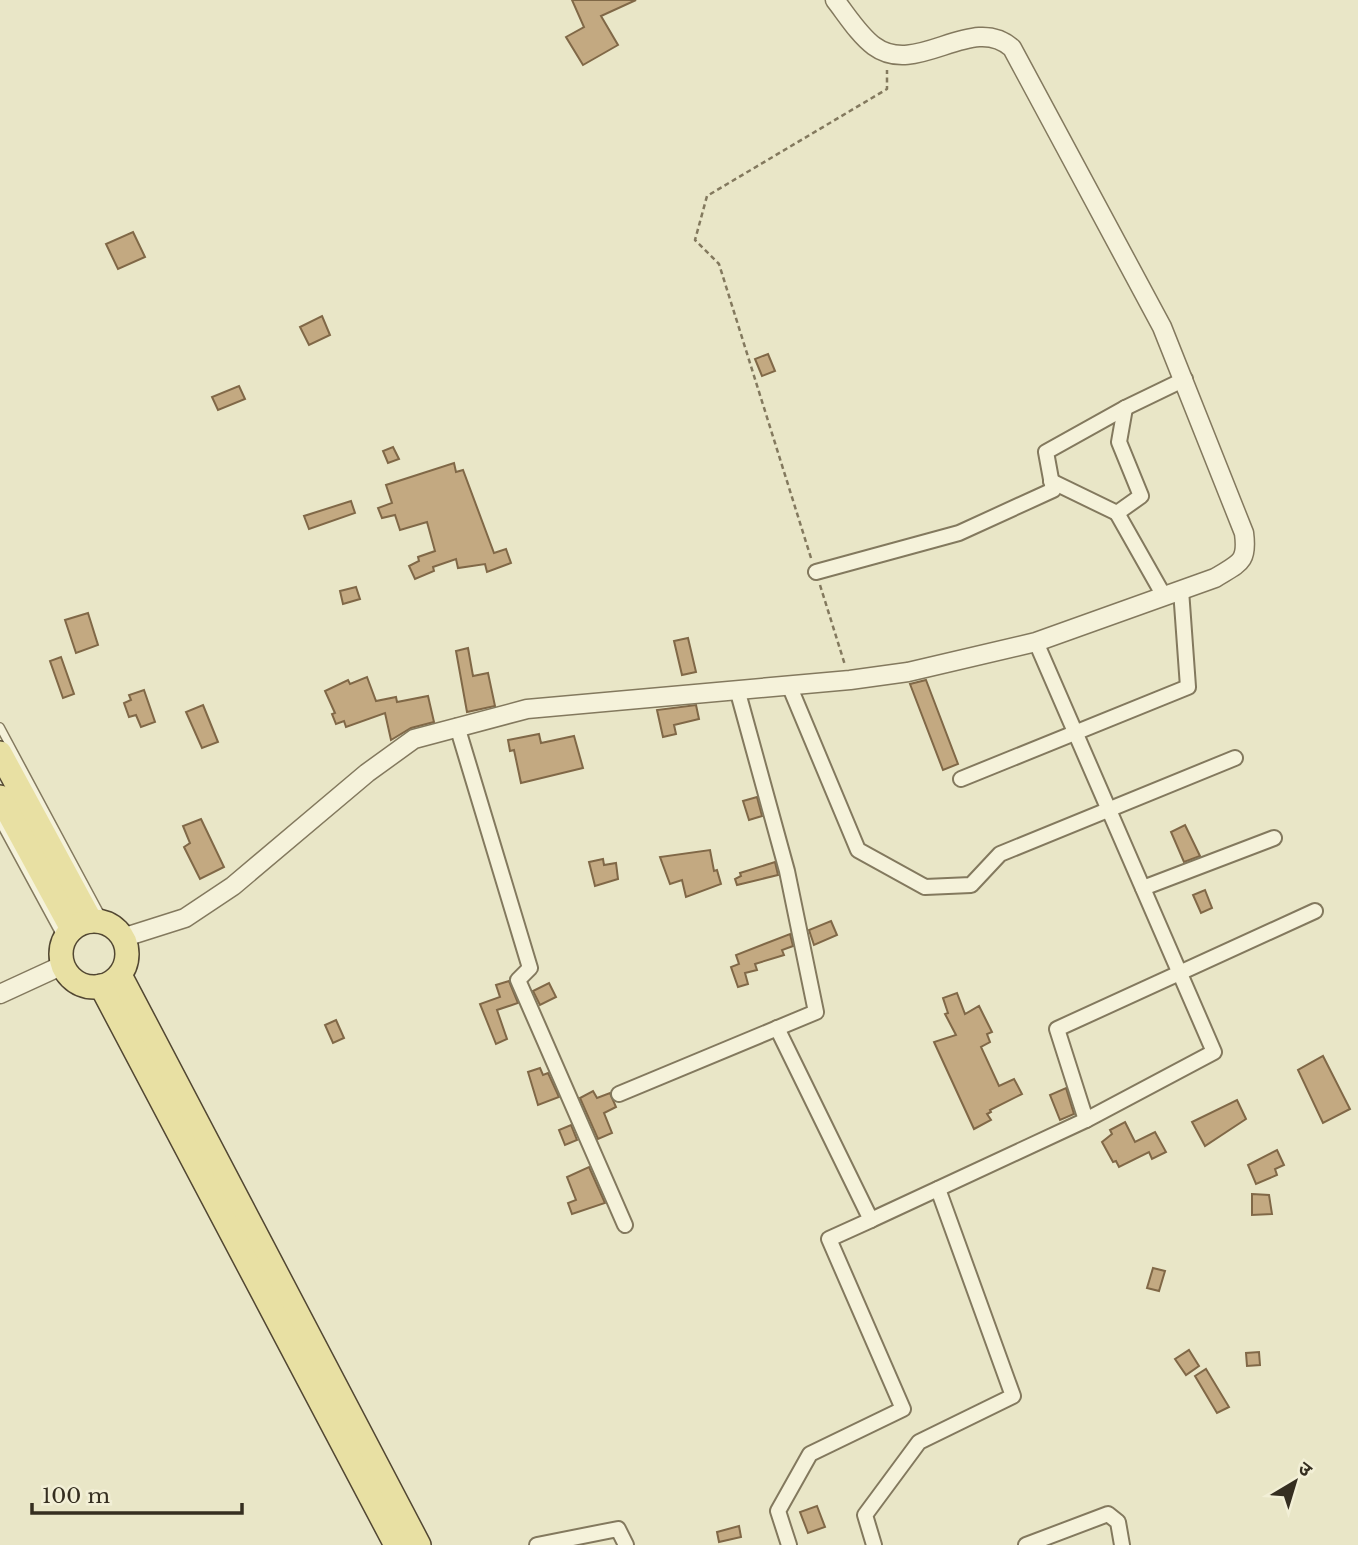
<svg xmlns="http://www.w3.org/2000/svg" width="1358" height="1545" font-family="'Libre Baskerville','Noto Sans Devanagari',serif">
<style>
.building{fill:#c3a981;stroke:#806847;stroke-width:2}
.lines{fill:none;stroke-linecap:round;stroke-linejoin:round}
.service-casing{stroke:#83795e;stroke-width:10}
.minor-casing{stroke:#83795e;stroke-width:18}
.tertiary-casing{stroke:#83795e;stroke-width:21}
.primary-casing{stroke:#524732;stroke-width:26}
.path{stroke:#83795e;stroke-width:2.5;stroke-dasharray:5 3.5;stroke-linecap:butt}
.service{stroke:#f5f2da;stroke-width:7}
.minor{stroke:#f5f2da;stroke-width:14}
.tertiary{stroke:#f5f2da;stroke-width:18}
.primary{stroke:#e8e0a3;stroke-width:23}
</style>
<rect width="100%" height="100%" fill="#e9e6c7"/>
<g class="building">
<path d="M572 0H636L601 16 618 45 583 65 566 37 584 27Z"/>
<path d="M133 232 145 257 118 269 106 244Z"/>
<path d="M322 316 330 335 309 345 300 327Z"/>
<path d="M768 354 775 371 762 376 755 359Z"/>
<path d="M239 386 245 399 218 410 212 397Z"/>
<path d="M393 447 399 459 388 463 383 451Z"/>
<path d="M454 463 456 472 463 470 494 553 506 549 511 563 487 572 485 564 458 568 456 559 433 567 434 571 415 579 409 566 419 561 418 557 435 551 427 522 400 530 395 515 382 518 378 508 392 503 386 485Z"/>
<path d="M351 501 355 513 309 529 304 516Z"/>
<path d="M356 587 360 599 343 604 340 591Z"/>
<path d="M88 613 98 645 76 653 65 620Z"/>
<path d="M688 638 696 672 682 675 674 641Z"/>
<path d="M468 648 473 676 488 673 495 706 467 712 456 651Z"/>
<path d="M61 657 74 694 63 698 50 661Z"/>
<path d="M367 677 376 701 396 697 397 702 428 696 434 722 411 728 391 740 385 713 346 727 344 721 336 724 332 714 335 713 325 691 348 680 350 684Z"/>
<path d="M926 680 958 764 943 770 910 684Z"/>
<path d="M144 690 155 722 141 727 136 715 129 717 124 703 131 700 129 695Z"/>
<path d="M203 705 218 742 202 748 186 712Z"/>
<path d="M696 705 699 719 674 725 676 734 663 737 657 710Z"/>
<path d="M539 734 541 743 574 736 583 768 521 783 514 750 510 751 508 740Z"/>
<path d="M757 797 762 816 749 820 743 801Z"/>
<path d="M201 819 224 867 200 879 184 847 190 843 183 826Z"/>
<path d="M1185 825 1200 856 1184 862 1171 832Z"/>
<path d="M710 850 714 871 717 870 721 884 686 897 682 880 670 884 660 857Z"/>
<path d="M603 859 604 865 616 863 618 879 595 886 589 862Z"/>
<path d="M775 862 778 875 737 885 735 879 741 876 740 873Z"/>
<path d="M1205 890 1212 908 1201 913 1193 895Z"/>
<path d="M831 921 837 935 814 945 809 930Z"/>
<path d="M790 934 793 946 782 950 784 955 755 964 757 970 745 973 748 984 738 987 731 967 739 964 736 955Z"/>
<path d="M509 981 518 1003 497 1010 507 1039 496 1044 480 1004 500 997 496 985Z"/>
<path d="M549 983 556 997 540 1005 533 991Z"/>
<path d="M957 993 965 1014 979 1006 992 1032 987 1034 990 1042 981 1047 999 1086 1014 1079 1022 1094 990 1110 991 1112 987 1114 991 1120 974 1129 934 1042 956 1035 945 1014 948 1013 943 998Z"/>
<path d="M336 1020 344 1038 333 1043 325 1025Z"/>
<path d="M1323 1056 1350 1109 1323 1123 1298 1070Z"/>
<path d="M540 1068 543 1075 548 1073 559 1097 538 1105 528 1072Z"/>
<path d="M1066 1088 1074 1114 1060 1120 1050 1095Z"/>
<path d="M593 1091 597 1098 610 1093 616 1107 604 1113 612 1133 598 1139 580 1098Z"/>
<path d="M1237 1100 1246 1119 1205 1146 1192 1122Z"/>
<path d="M1125 1122 1135 1142 1155 1132 1166 1152 1152 1159 1149 1152 1119 1167 1116 1161 1113 1162 1102 1142 1112 1134 1110 1130Z"/>
<path d="M571 1125 577 1140 565 1145 559 1130Z"/>
<path d="M1277 1150 1284 1165 1275 1169 1277 1175 1256 1184 1248 1165Z"/>
<path d="M589 1167 605 1203 572 1214 568 1203 576 1200 567 1177Z"/>
<path d="M1252 1194 1269 1195 1272 1214 1252 1215Z"/>
<path d="M1153 1268 1165 1271 1159 1291 1147 1288Z"/>
<path d="M1189 1350 1199 1366 1186 1375 1175 1359Z"/>
<path d="M1259 1352 1260 1365 1247 1366 1246 1353Z"/>
<path d="M1206 1369 1229 1407 1217 1413 1195 1376Z"/>
<path d="M817 1506 825 1527 808 1533 800 1512Z"/>
<path d="M739 1526 741 1537 719 1542 717 1532Z"/>
</g>
<g class="lines">
<defs>
<g id="service">
<path d="M0 727 105 923"/>
<path d="M0 823 64 941"/>
</g>
<g id="minor">
<path d="M1051 481 1117 513 1141 496 1119 442 1125 408"/>
<path d="M1117 513 1164 596"/>
<path d="M816 572 959 533 1053 490 1046 452 1125 408 1185 379"/>
<path d="M1036 642 1214 1052 1086 1120 1057 1029 1315 911"/>
<path d="M789 685 858 850 925 887 971 885 1000 854 1235 758"/>
<path d="M457 726 530 968 518 980 625 1225"/>
<path d="M961 779 1188 687 1181 590"/>
<path d="M1143 888 1274 838"/>
<path d="M777 1028 871 1220 1086 1120"/>
<path d="M619 1094 816 1012 787 871 737 689"/>
<path d="M537 1545 618 1529 626 1545"/>
<path d="M789 1545 778 1511 810 1454 903 1409 829 1239 871 1220"/>
<path d="M874 1545 865 1515 919 1442 1013 1396 938 1189"/>
<path d="M1026 1545 1108 1514 1118 1522 1122 1545"/>
</g>
<g id="tertiary">
<path d="M122 938 185 918 233 886 367 773 414 739 527 709 850 680 908 672 1036 642 1215 578C1239 563 1248 563 1244 533L1162 327 1012 48C972 12 917 78 874 46 859 35 846 14 835 0"/>
<path d="M0 994 63 965"/>
</g>
<g id="primary">
<path d="M0 753 91 921"/>
<path d="M0 797 72 929"/>
<circle cx="94" cy="954" r="33"/>
<path d="M120 975 419 1545"/>
<path d="M101 986 396 1545"/>
</g>
</defs>
<use href="#service" class="service-casing"/>
<use href="#minor" class="minor-casing"/>
<use href="#tertiary" class="tertiary-casing"/>
<use href="#primary" class="primary-casing"/>
<g class="path">
<path d="M811 558 719 264 695 240 707 196 887 89V70"/>
<path d="M820 585 845 665"/>
</g>
<use href="#service" class="service"/>
<use href="#minor" class="minor"/>
<use href="#tertiary" class="tertiary"/>
<use href="#primary" class="primary"/>
</g>
<g transform="translate(1295 1482) rotate(38)" stroke="#f2efd6" stroke-width="5" paint-order="stroke">
<path d="M0-5L12 26L0 18L-12 26Z" fill="#352e20"/>
<text y="-10" font-size="19" font-weight="bold" text-anchor="middle" fill="#352e20">उ</text>
</g>
<path d="M32 1503v10h210v-10" fill="none" stroke="#352e20" stroke-width="3.5"/>
<text x="42" y="1503" font-size="21" fill="#352e20" stroke="#f2efd6" stroke-width="5" paint-order="stroke">100 m</text>
</svg>
